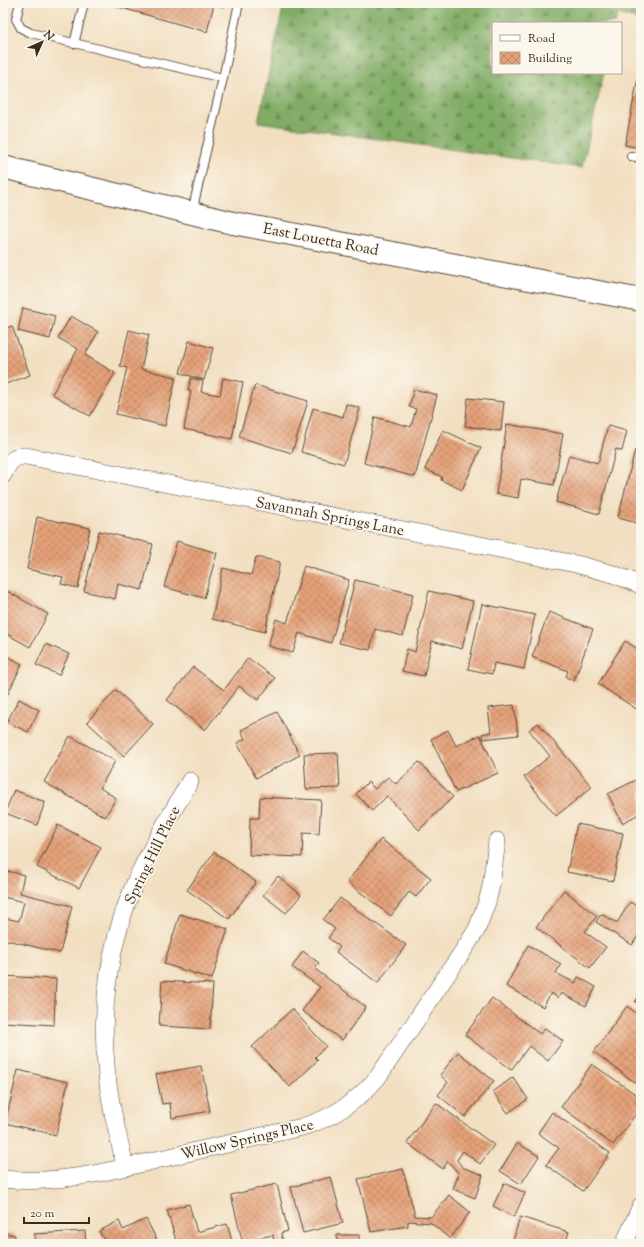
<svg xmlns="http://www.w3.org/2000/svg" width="644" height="1247" font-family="'Sorts Mill Goudy',serif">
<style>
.forest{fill:url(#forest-firs);stroke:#5e6b42}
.building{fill:url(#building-cross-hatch)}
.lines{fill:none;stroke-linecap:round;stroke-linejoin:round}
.service-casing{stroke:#564536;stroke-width:10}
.minor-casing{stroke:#564536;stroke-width:18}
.secondary-casing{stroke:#564536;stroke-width:24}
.service{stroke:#fff;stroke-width:8}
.minor{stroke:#fff;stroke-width:17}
.secondary{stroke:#fff;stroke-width:22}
.labels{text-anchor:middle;stroke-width:3.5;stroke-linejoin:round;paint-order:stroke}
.street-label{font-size:15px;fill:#3b2a1e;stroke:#fbf7ec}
</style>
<defs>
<pattern id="forest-firs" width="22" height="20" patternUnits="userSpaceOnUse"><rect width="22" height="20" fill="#80ac65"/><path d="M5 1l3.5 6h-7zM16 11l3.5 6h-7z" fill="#6a8c53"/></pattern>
<pattern id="building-cross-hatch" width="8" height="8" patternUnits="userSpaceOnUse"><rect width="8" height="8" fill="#e5a279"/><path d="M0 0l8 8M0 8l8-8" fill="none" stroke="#bb8463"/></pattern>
</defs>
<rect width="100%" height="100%" fill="#fbf7ec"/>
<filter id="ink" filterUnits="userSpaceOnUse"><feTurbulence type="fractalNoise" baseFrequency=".025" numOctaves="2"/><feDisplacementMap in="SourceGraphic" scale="8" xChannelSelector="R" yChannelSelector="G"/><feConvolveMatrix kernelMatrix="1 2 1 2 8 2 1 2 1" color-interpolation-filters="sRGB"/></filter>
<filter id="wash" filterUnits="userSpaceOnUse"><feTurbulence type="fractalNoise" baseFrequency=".012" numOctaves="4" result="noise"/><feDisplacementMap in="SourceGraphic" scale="16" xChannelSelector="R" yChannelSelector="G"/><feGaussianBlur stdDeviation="0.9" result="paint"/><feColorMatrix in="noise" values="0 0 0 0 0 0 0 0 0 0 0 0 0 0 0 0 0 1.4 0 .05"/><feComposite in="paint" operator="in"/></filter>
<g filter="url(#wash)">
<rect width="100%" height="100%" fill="#f2dfc1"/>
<path class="forest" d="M284 3H641V21L618 14 615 23H493V73H604L582 168 258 122Z"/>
<g id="blocks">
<g class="building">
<path d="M116 3H224L223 7 214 4 207 32 115 6Z"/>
<path d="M640 67H641V148L625 145Z"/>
<path d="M23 308 55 316 50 339 18 331Z"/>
<path d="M71 316 98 332 85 355 115 373 90 416 52 394 78 349 58 338Z"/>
<path d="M12 326 30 375 3 385V329Z"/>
<path d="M129 330 149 335 141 369 176 377 165 426 116 414 127 368 120 366Z"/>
<path d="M189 341 213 348 204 380 180 373Z"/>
<path d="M191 378 203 381 201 392 220 395 223 378 243 382 232 439 184 429 191 391 188 390Z"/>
<path d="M255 385 308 401 292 453 239 437Z"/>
<path d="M414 389 437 395 415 477 364 463 375 417 411 427 416 409 409 407Z"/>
<path d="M468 398 504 402 501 431 465 426Z"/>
<path d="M346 404 360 408 344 464 301 452 313 408 343 417Z"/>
<path d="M507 424 563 434 554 485 521 479 518 498 496 494Z"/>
<path d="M608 426 627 431 622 451 616 449 599 514 556 502 569 455 598 463Z"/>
<path d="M443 430 481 448 462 490 441 480 442 477 425 469Z"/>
<path d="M635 450 641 452V524L618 518Z"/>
<path d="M37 517 90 528 78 588 61 584 63 577 27 569Z"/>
<path d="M99 531 153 544 142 590 118 584 115 599 84 591Z"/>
<path d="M177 541 217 553 204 598 164 587Z"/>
<path d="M256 557 280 562 265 632 212 619 223 568 251 575Z"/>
<path d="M304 566 349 580 331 643 299 633 293 653 268 646 276 619 287 623Z"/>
<path d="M355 580 413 594 403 636 375 629 370 650 339 643Z"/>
<path d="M5 590 48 614 30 647 3 632V594Z"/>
<path d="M429 591 473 601 462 649 432 641 424 676 402 671 407 649 415 652Z"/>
<path d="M482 604 535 615 524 669 494 663 492 674 468 669Z"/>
<path d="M549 612 593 629 574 681 566 677 568 671 532 657Z"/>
<path d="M625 641 641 651V712L598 684Z"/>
<path d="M46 644 69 654 59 675 36 665Z"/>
<path d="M3 654 22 664 3 704Z"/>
<path d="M248 658 275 678 258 700 239 686 205 730 167 700 193 667 224 690Z"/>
<path d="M116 690 153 724 124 756 87 722Z"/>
<path d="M19 699 39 710 28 732 7 722Z"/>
<path d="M514 705 518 735 483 739 482 734 491 732 488 708Z"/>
<path d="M277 712 300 755 256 778 237 743 245 739 241 730Z"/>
<path d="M538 723 592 787 556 816 524 777 550 756 529 730Z"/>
<path d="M448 730 456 746 480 735 498 773 456 792 431 739Z"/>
<path d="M70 736 115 761 100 788 116 798 105 817 44 782Z"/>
<path d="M338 753 340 788 306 789 304 754Z"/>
<path d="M419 762 453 797 419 830 387 796 372 811 356 794 368 782 375 789 388 777 396 784Z"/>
<path d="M638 779 641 785V813L622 823 608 794Z"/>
<path d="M14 790 45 802 37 825 5 813Z"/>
<path d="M260 797 321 800 319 834 303 833 302 857 249 855 250 818H259Z"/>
<path d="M577 824 623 833 613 881 567 872Z"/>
<path d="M58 825 101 847 79 888 37 867Z"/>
<path d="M381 839 431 878 416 897 409 892 391 916 347 882Z"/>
<path d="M214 852 256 882 229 919 187 890Z"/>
<path d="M3 870 24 875 20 893 72 906 60 953 3 939V925L5 918 19 921 24 902 3 897Z"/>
<path d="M278 876 301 895 286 913 263 895Z"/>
<path d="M564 890 597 916 585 932 606 947 590 968 536 927Z"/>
<path d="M340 898 406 945 378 983 336 952 340 947 328 938 335 929 323 920Z"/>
<path d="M630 902 641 909V931L632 945 596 922 601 914 617 923Z"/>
<path d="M180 914 228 929 212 979 164 964Z"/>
<path d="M528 945 561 964 556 973 575 983 578 977 596 987 586 1006 561 993 558 998 551 993 543 1007 506 986Z"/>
<path d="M303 951 319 963 315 969 366 1007 342 1040 302 1011 320 987 292 967Z"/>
<path d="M3 976 56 979 54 1025 3 1022Z"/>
<path d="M162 981 213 984 210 1029 159 1026Z"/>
<path d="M641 993V1006L635 1002Z"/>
<path d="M492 998 540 1034 545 1028 563 1041 548 1061 529 1046 511 1070 465 1035Z"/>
<path d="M627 1006 641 1017V1087L594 1052Z"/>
<path d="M292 1009 326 1046 315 1057 318 1060 290 1087 252 1047Z"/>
<path d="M458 1052 494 1081 465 1117 438 1095 448 1082 440 1075Z"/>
<path d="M3 1058H6L4 1072 3 1071Z"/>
<path d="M592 1064 641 1098V1107L613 1145 561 1107Z"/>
<path d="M201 1066 210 1111 172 1118 170 1103 162 1104 156 1074Z"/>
<path d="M18 1070 68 1082 56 1135 5 1123Z"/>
<path d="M513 1077 528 1099 508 1113 493 1092Z"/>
<path d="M436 1103 494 1145 480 1164 463 1151 457 1160 462 1167 483 1175 475 1198 453 1189 459 1174 448 1161 443 1169 407 1143Z"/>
<path d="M552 1112 610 1153 583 1191 546 1165 559 1148 538 1133Z"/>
<path d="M517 1143 539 1156 521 1184 500 1171Z"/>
<path d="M403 1169 415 1216 431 1217 449 1195 470 1212 450 1239 431 1223 408 1221V1226L371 1232 358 1179Z"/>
<path d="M331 1177 343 1223 303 1233 291 1187Z"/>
<path d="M504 1183 525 1193 514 1217 493 1206Z"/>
<path d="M277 1184 288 1231 281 1233 283 1242 294 1243V1244H274L273 1235 257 1238 258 1244H243L231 1195Z"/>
<path d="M189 1204 197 1232 227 1224 233 1244H177L167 1210Z"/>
<path d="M520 1217 569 1232 565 1244H512Z"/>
<path d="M146 1219 159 1244H106L99 1231 119 1221 123 1230Z"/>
<path d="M85 1231 86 1244H35L34 1234Z"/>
<path d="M3 1233 15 1235 14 1244H3Z"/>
<rect x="337" y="1235" width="22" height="9"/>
</g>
</g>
</g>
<g filter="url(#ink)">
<use href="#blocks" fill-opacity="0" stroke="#564536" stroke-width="1"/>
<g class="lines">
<defs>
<g id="service">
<path d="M20 3 16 19 21 28 31 33 223 78 192 212"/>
<path d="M74 44 84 3"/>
<path d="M223 78 239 3"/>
<path d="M631 156 641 158"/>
</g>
<g id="minor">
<path d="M3 475C8 464 13 455 26 456L576 564 613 574 641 585"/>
<path d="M125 1167C121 1147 116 1128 112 1108 97 1031 104 957 134 885 149 849 171 815 190 781"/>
<path d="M3 1179C55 1185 105 1172 156 1160 205 1149 253 1138 302 1127 333 1118 357 1102 378 1077L463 951 477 929 487 902 491 886 497 841"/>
<path d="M624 1244 641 1206"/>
</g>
<path id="secondary" d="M3 167 233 223 641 300"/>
</defs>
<use href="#service" class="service-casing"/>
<use href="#minor" class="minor-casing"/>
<use href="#secondary" class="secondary-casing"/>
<use href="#service" class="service"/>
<use href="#minor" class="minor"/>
<use href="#secondary" class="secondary"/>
</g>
</g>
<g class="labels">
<g class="street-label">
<text transform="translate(321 239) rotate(11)" y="5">East Louetta Road</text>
<text transform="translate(330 516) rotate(11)" y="5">Savannah Springs Lane</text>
<text transform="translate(152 855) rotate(-64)" y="5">Spring Hill Place</text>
<text transform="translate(247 1139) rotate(-13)" y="5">Willow Springs Place</text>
</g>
</g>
<rect width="644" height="1247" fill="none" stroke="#fbf7ec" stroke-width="16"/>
<rect x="492" y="22" width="130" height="52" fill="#fbf7ec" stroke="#aea59a"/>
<rect x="500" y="35" width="20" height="6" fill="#ffffff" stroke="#aea59a"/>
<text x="528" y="42" font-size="12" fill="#3b2a1e">Road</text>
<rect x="500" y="52" width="20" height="12" fill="url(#building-cross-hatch)" stroke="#aea59a"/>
<text x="528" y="62" font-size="12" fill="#3b2a1e">Building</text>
<g transform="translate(42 42) rotate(45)" stroke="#fbf7ec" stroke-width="3" paint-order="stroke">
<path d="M0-3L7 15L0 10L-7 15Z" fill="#3b2a1e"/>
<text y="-6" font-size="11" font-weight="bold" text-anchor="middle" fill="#3b2a1e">N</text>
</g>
<path d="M24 1217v6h65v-6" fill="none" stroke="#3b2a1e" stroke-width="2"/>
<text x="30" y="1217" font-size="12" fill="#3b2a1e" stroke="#fbf7ec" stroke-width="3" paint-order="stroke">20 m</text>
</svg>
